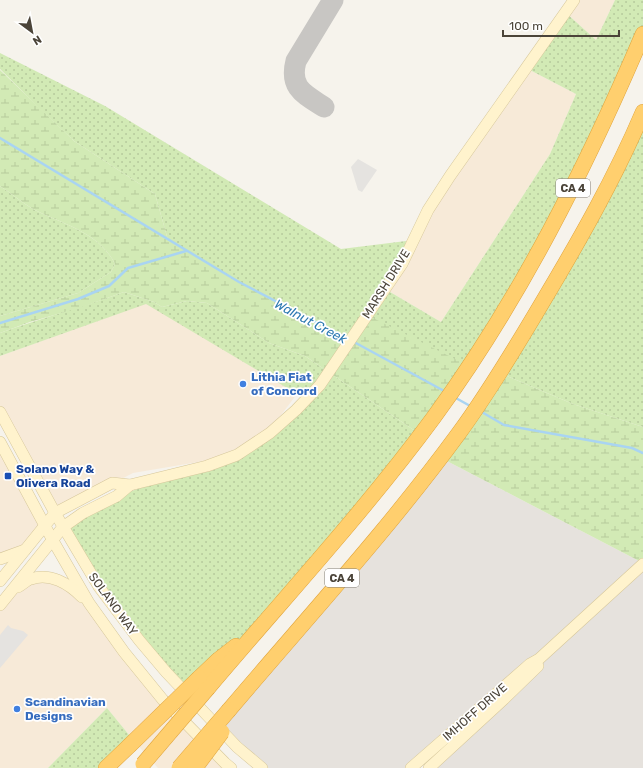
<svg xmlns="http://www.w3.org/2000/svg" width="643" height="768" font-family="Rubik,sans-serif">
<style>
.commercial{fill:#f7ead8}
.industrial{fill:#e6e2dd}
.grass{fill:url(#grass-dots)}
.wetland{fill:url(#wetland-marsh)}
.parking{fill:#e5e3e0}
.lines{fill:none;stroke-linecap:round;stroke-linejoin:round}
.stream{stroke:#a9d4f2;stroke-width:2.5}
.taxiway{stroke:#c8c6c3;stroke-width:21}
.secondary-casing{stroke:#d6c79b;stroke-width:12}
.highway-casing{stroke:#e0a43c;stroke-width:16}
.secondary{stroke:#fff3cd;stroke-width:11}
.highway{stroke:#ffcf6e;stroke-width:15}
.highway-bridge-casing{stroke:#e0a43c;stroke-width:16;stroke-linecap:butt}
.highway-bridge{stroke:#ffcf6e;stroke-width:15}
.shop-dot{fill:#3f7fe0;stroke:#fff;stroke-width:1.5}
.transit-dot{fill:#1a4fb4;stroke:#fff;stroke-width:1.5}
.labels{text-anchor:middle;stroke-width:3.5;stroke-linejoin:round;paint-order:stroke}
.shield{fill:#fff;stroke:#817c74;stroke-width:1}
.shield-label{font-size:11px;font-weight:bold;fill:#4b4439}
.street-label{font-size:12px;fill:#4b4439;stroke:#fff}
.shop-label{font-size:12px;font-weight:bold;fill:#366cbe;stroke:#fff;text-anchor:start}
.transit-label{font-size:12px;font-weight:bold;fill:#164399;stroke:#fff;text-anchor:start}
.water-label{font-size:13px;font-style:italic;fill:#2e7ab2;stroke:#fff}
</style>
<defs>
<pattern id="grass-dots" width="8" height="8" patternUnits="userSpaceOnUse"><rect width="8" height="8" fill="#d2eab5"/><path d="M2 2h.1M6 6h.1" fill="none" stroke="#b6ca9c" stroke-width="1.8" stroke-linecap="round"/></pattern>
<pattern id="wetland-marsh" width="20" height="14" patternUnits="userSpaceOnUse"><rect width="20" height="14" fill="#d2eab5"/><path d="M1 5h8M5 5V1M11 12h8M15 12V8" fill="none" stroke="#b6ca9c"/></pattern>
</defs>
<rect width="100%" height="100%" fill="#f6f3ec"/>
<g class="commercial">
<path d="M574 0H615L596 40 565 12Z"/>
<path d="M526 68 576 94 550 154 441 322 385 289 396 256Z"/>
<path d="M146 303 297 394 281 415 264 431 240 447 210 460 133 473 55 513 0 412V356Z"/>
<path d="M0 442 45 526 25 550 0 559Z"/>
<path d="M42 577 74 589 124 652 231 768H158L134 741 107 708 48 768H0V605L10 592Z"/>
</g>
<path class="industrial" d="M441 458 643 563V768H429L504 699 411 768H262L216 725Z"/>
<g class="grass">
<path d="M615 0H643V30L588 158 469 366 348 342 239 282 168 240 155 194 74 141 38 107 0 69V53L105 106 341 249 406 241 402 264 385 289 441 322 550 154 576 94 526 68 565 12 596 40Z"/>
<path d="M643 112V427L573 404 500 373Z"/>
<path d="M0 186C11 193 21 202 33 209 62 224 99 232 115 264L111 272 78 293 0 316Z"/>
<path d="M124 292 154 302 162 307 187 301 207 303 269 343 305 356 421 435 258 630 183 693 139 640 63 527 117 496 237 455 309 395 297 394 146 304 0 356V333C41 318 83 307 124 292Z"/>
<path d="M107 708 134 741 106 768H48Z"/>
</g>
<g class="wetland">
<path d="M0 70 74 141 155 194 168 240 239 282 348 342 367 315 469 366 421 435 305 356 269 343 207 303 187 301 162 307 154 302 124 292 82 307 30 322 0 333V316L78 293 111 272 115 264C99 232 62 224 33 209 21 202 11 193 0 186Z"/>
<path d="M500 373 573 404 643 427V563L441 458Z"/>
</g>
<g class="parking">
<path d="M358 159 377 170 362 192 358 190 351 167Z"/>
<path d="M8 625 11 628 23 631 28 635 0 668V635Z"/>
</g>
<g class="lines">
<g class="stream">
<path d="M0 138 239 282 348 339"/>
<path d="M0 323 78 299 109 286 128 268 186 251"/>
<path d="M354 342 446 392"/>
<path d="M454 397 472 407"/>
<path d="M480 411 504 425 632 448 643 453"/>
</g>
<path class="taxiway" d="M324 107C304 94 289 88 296 61L333 0"/>
<defs>
<g id="secondary">
<path d="M0 412 55 513 99 587 139 640 166 672 237 747 262 768"/>
<path d="M0 442 52 539 89 603 124 652 163 700 225 763 231 768"/>
<path d="M0 559 25 550"/>
<path d="M0 581 55 513 112 483 130 485 207 466 237 455 270 433 296 410 320 385 385 289 402 264 428 210 450 176 574 0"/>
<path d="M18 587C22 585 27 580 31 579 50 572 69 584 82 597"/>
<path d="M0 605 63 527 83 513 117 496 130 485"/>
<path d="M411 768 530 664 539 659 643 564"/>
<path d="M429 768 504 699 538 666"/>
</g>
<g id="highway">
<path d="M199 678 218 660 236 646"/>
<path d="M208 688C284 598 364 512 434 417 520 299 586 168 643 34"/>
<path d="M229 710C307 618 388 530 459 433 489 392 516 347 542 303 579 241 615 178 643 112"/>
<path d="M106 768 129 746"/>
</g>
</defs>
<use href="#secondary" class="secondary-casing"/>
<use href="#highway" class="highway-casing"/>
<use href="#secondary" class="secondary"/>
<use href="#highway" class="highway"/>
<defs>
<g id="highway-bridge">
<path d="M129 746 199 678"/>
<path d="M143 764 208 688"/>
<path d="M179 768 229 710"/>
<path d="M195 768 222 732"/>
</g>
</defs>
<use href="#highway-bridge" class="highway-bridge-casing"/>
<use href="#highway-bridge" class="highway-bridge"/>
</g>
<g class="shop-dot">
<circle cx="243" cy="384" r="4"/>
<circle cx="17" cy="709" r="4"/>
</g>
<rect class="transit-dot" x="4" y="472" width="8" height="8" rx="2"/>
<g class="labels">
<g class="shield">
<rect x="556" y="179" width="34" height="18" rx="3"/>
<rect x="325" y="569" width="34" height="18" rx="3"/>
</g>
<g class="shield-label">
<text x="573" y="192">CA 4</text>
<text x="342" y="582">CA 4</text>
</g>
<g class="street-label">
<text transform="translate(386 284) rotate(-58)" y="4">MARSH DRIVE</text>
<text transform="translate(113 604) rotate(54)" y="4">SOLANO WAY</text>
<text transform="translate(475 712) rotate(-41)" y="4">IMHOFF DRIVE</text>
</g>
<g class="shop-label">
<text x="251" y="381">Lithia Fiat<tspan x="251" dy="14">of Concord</tspan></text>
<text x="25" y="706">Scandinavian<tspan x="25" dy="14">Designs</tspan></text>
</g>
<g class="transit-label">
<text x="16" y="473">Solano Way &amp;<tspan x="16" dy="14">Olivera Road</tspan></text>
</g>
<g class="water-label">
<text transform="translate(311 321) rotate(28)" y="5">Walnut Creek</text>
</g>
</g>
<g transform="translate(32 32) rotate(148)" stroke="#ffffff" stroke-width="3" paint-order="stroke">
<path d="M0-3L7 15L0 10L-7 15Z" fill="#4b4439"/>
<text y="-6" font-size="11" font-weight="bold" text-anchor="middle" fill="#4b4439">N</text>
</g>
<path d="M503 30v6h116v-6" fill="none" stroke="#4b4439" stroke-width="2"/>
<text x="509" y="30" font-size="12" fill="#4b4439" stroke="#ffffff" stroke-width="3" paint-order="stroke">100 m</text>
</svg>
